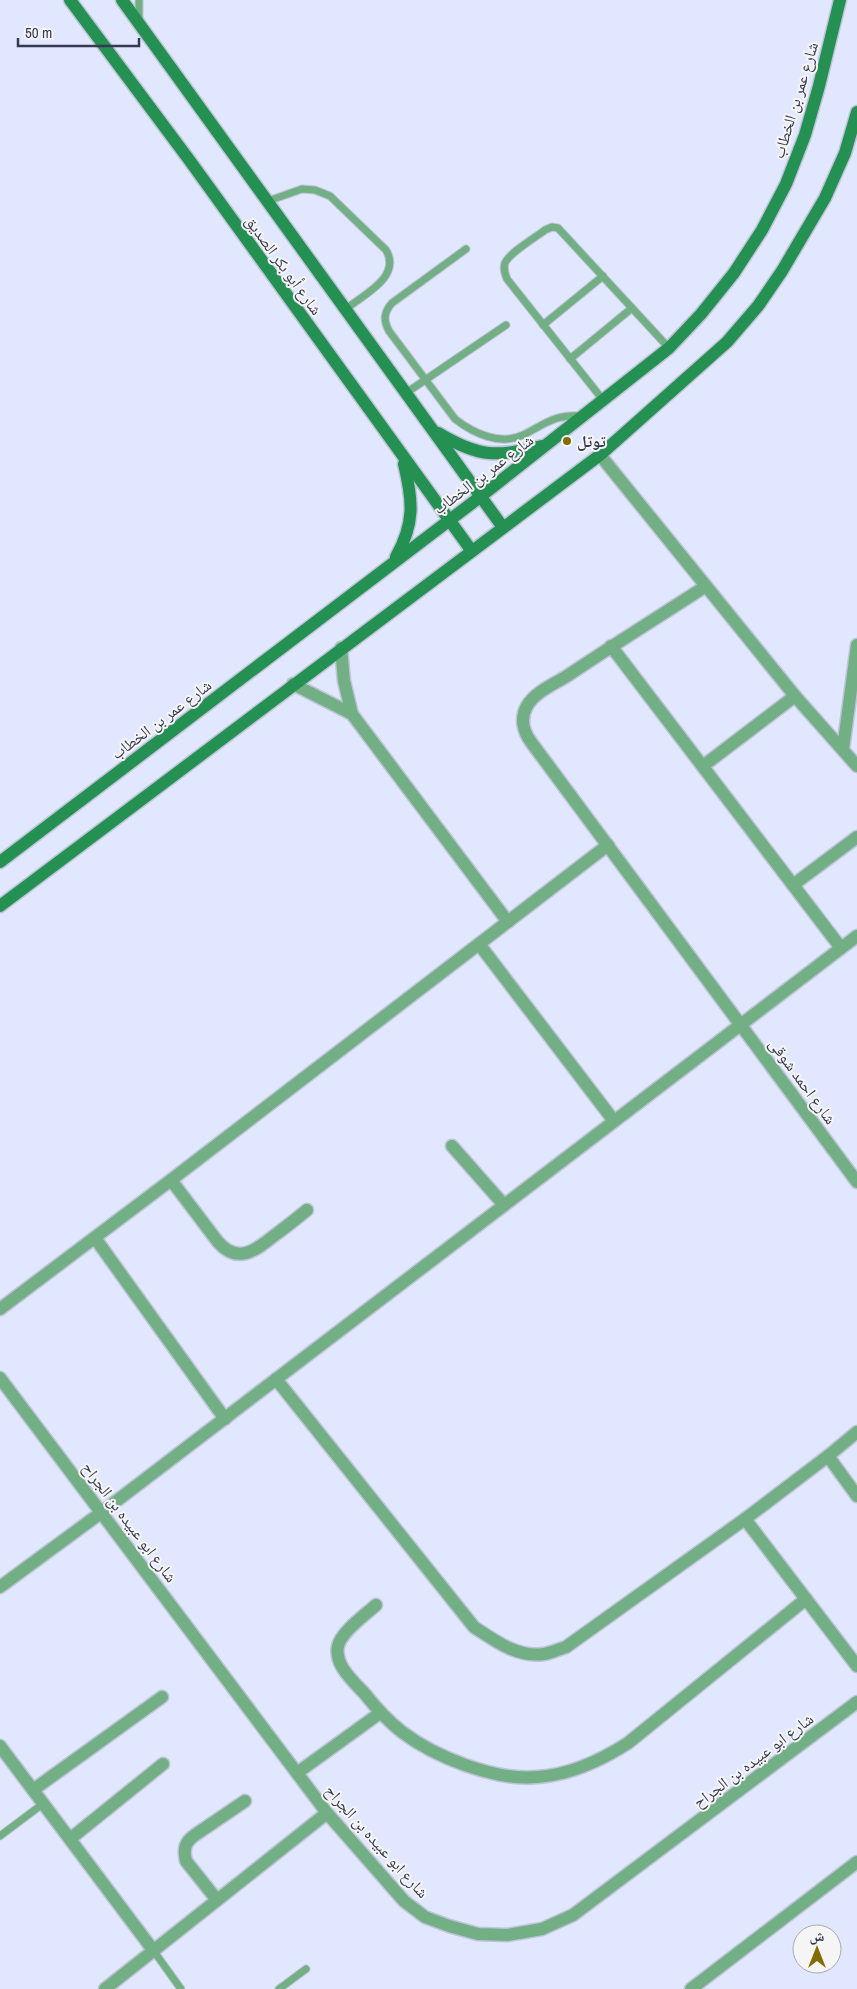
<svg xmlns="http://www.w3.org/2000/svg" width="857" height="1989" font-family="'Archivo Narrow','Noto Naskh Arabic',sans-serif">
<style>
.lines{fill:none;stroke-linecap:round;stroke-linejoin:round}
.lane-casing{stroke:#bfc4db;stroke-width:9}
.street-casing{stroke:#bfc4db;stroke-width:15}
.secondary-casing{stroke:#bfc4db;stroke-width:15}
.lane{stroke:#72af84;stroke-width:7}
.street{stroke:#72af84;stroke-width:12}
.secondary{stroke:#249153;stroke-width:12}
.poi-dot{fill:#836b05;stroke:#f5f5f5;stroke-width:2}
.labels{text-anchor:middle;stroke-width:4;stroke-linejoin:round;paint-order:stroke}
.street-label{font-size:16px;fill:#353a51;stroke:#f5f5f5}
.poi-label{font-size:16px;font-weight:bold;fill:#353a51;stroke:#f5f5f5;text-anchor:start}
</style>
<rect width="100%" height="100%" fill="#e1e7fe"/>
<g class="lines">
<defs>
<g id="lane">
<path d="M139 0V20"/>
<path d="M268 201 302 189 315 190 330 196 386 250C402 277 363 295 346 309"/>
<path d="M466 249 392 303C384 312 383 320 389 331L455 419C473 433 500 446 523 435 545 424 555 414 581 416"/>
<path d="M543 325 603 276"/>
<path d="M570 359 632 308"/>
<path d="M406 393 506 325"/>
<path d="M603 400 507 279C505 274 503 269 505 263 509 253 536 237 545 230L552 227 558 228 669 348"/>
<path d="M0 1836 44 1803"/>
<path d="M153 1950 181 1989"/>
<path d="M279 1989 306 1969"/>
</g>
<g id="street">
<path d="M600 455 795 696 857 766"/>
<path d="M706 586C660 616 613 645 567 676 554 684 535 692 527 706 520 718 523 731 531 742L857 1182"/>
<path d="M611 646 841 948"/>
<path d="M341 648 344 681 352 714 508 922"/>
<path d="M293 684 352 714"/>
<path d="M843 749 857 645"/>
<path d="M703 766 795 696"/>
<path d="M793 885 857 837"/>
<path d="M479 944 614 1121"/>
<path d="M452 1146 504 1205"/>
<path d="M171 1180 218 1242C238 1265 256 1250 275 1235 286 1227 296 1219 307 1210"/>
<path d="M95 1238 225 1419"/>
<path d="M0 1309 171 1180 608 845"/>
<path d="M0 1378 327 1813 404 1901 425 1917 449 1926 478 1934 507 1935 542 1929 573 1915 857 1702"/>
<path d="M276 1379 474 1627C495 1641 518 1658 544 1654 551 1653 559 1649 566 1647L745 1519 828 1456 857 1432"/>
<path d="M828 1456 857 1496"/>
<path d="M745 1519 857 1666"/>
<path d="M0 1587 102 1512 857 936"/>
<path d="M376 1605C365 1615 341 1632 338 1646 334 1665 353 1681 365 1694 376 1708 388 1721 402 1732 435 1757 495 1781 537 1777 570 1775 600 1761 628 1743L806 1599"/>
<path d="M0 1746 153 1950"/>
<path d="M297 1773 380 1713"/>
<path d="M33 1790 162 1697"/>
<path d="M70 1839 163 1764"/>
<path d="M217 1900 186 1861C183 1849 185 1842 195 1835L245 1801"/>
<path d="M105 1989 327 1813"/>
<path d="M691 1989 857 1862"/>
</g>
<g id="secondary">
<path d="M70 0 190 161 471 550"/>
<path d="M122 0 502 526"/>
<path d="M438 433C480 458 496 457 542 446"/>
<path d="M396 557C415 523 413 501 404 464"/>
<path d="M0 862 480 497 669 348 701 314 734 273 762 230 786 184 805 135 819 86 840 0"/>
<path d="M0 906 600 455 727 342 758 306 782 271 825 198 845 153 857 112"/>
</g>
</defs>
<use href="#lane" class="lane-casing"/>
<use href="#street" class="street-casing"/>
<use href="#secondary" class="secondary-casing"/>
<use href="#lane" class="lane"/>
<use href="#street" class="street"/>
<use href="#secondary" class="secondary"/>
</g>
<circle class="poi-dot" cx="567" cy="441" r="5"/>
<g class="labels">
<g class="street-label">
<text transform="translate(795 100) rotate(-73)" y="6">شارع عمر بن الخطاب</text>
<text transform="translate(284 265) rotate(54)" y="6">شارع أبو بكر الصديق</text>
<text transform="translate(483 474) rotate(-37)" y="6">شارع عمر بن الخطاب</text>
<text transform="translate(161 719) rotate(-37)" y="6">شارع عمر بن الخطاب</text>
<text transform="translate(803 1081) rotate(54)" y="6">شارع احمد شوقى</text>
<text transform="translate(130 1522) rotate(53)" y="6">شارع ابو عبيده بن الجراح</text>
<text transform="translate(753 1760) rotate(-37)" y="6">شارع ابو عبيده بن الجراح</text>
<text transform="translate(377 1841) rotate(48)" y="6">شارع ابو عبيده بن الجراح</text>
</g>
<g class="poi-label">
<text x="577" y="447">توتل</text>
</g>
</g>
<g transform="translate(817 1949)"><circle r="24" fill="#f5f5f5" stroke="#a8aab3"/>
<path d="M0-4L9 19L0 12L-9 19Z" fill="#836b05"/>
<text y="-8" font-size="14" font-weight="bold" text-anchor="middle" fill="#353a51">ش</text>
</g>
<path d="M18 38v8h121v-8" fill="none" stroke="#353a51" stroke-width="2.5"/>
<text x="25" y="38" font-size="15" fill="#353a51" stroke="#f5f5f5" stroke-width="4" paint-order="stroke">50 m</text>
</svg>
